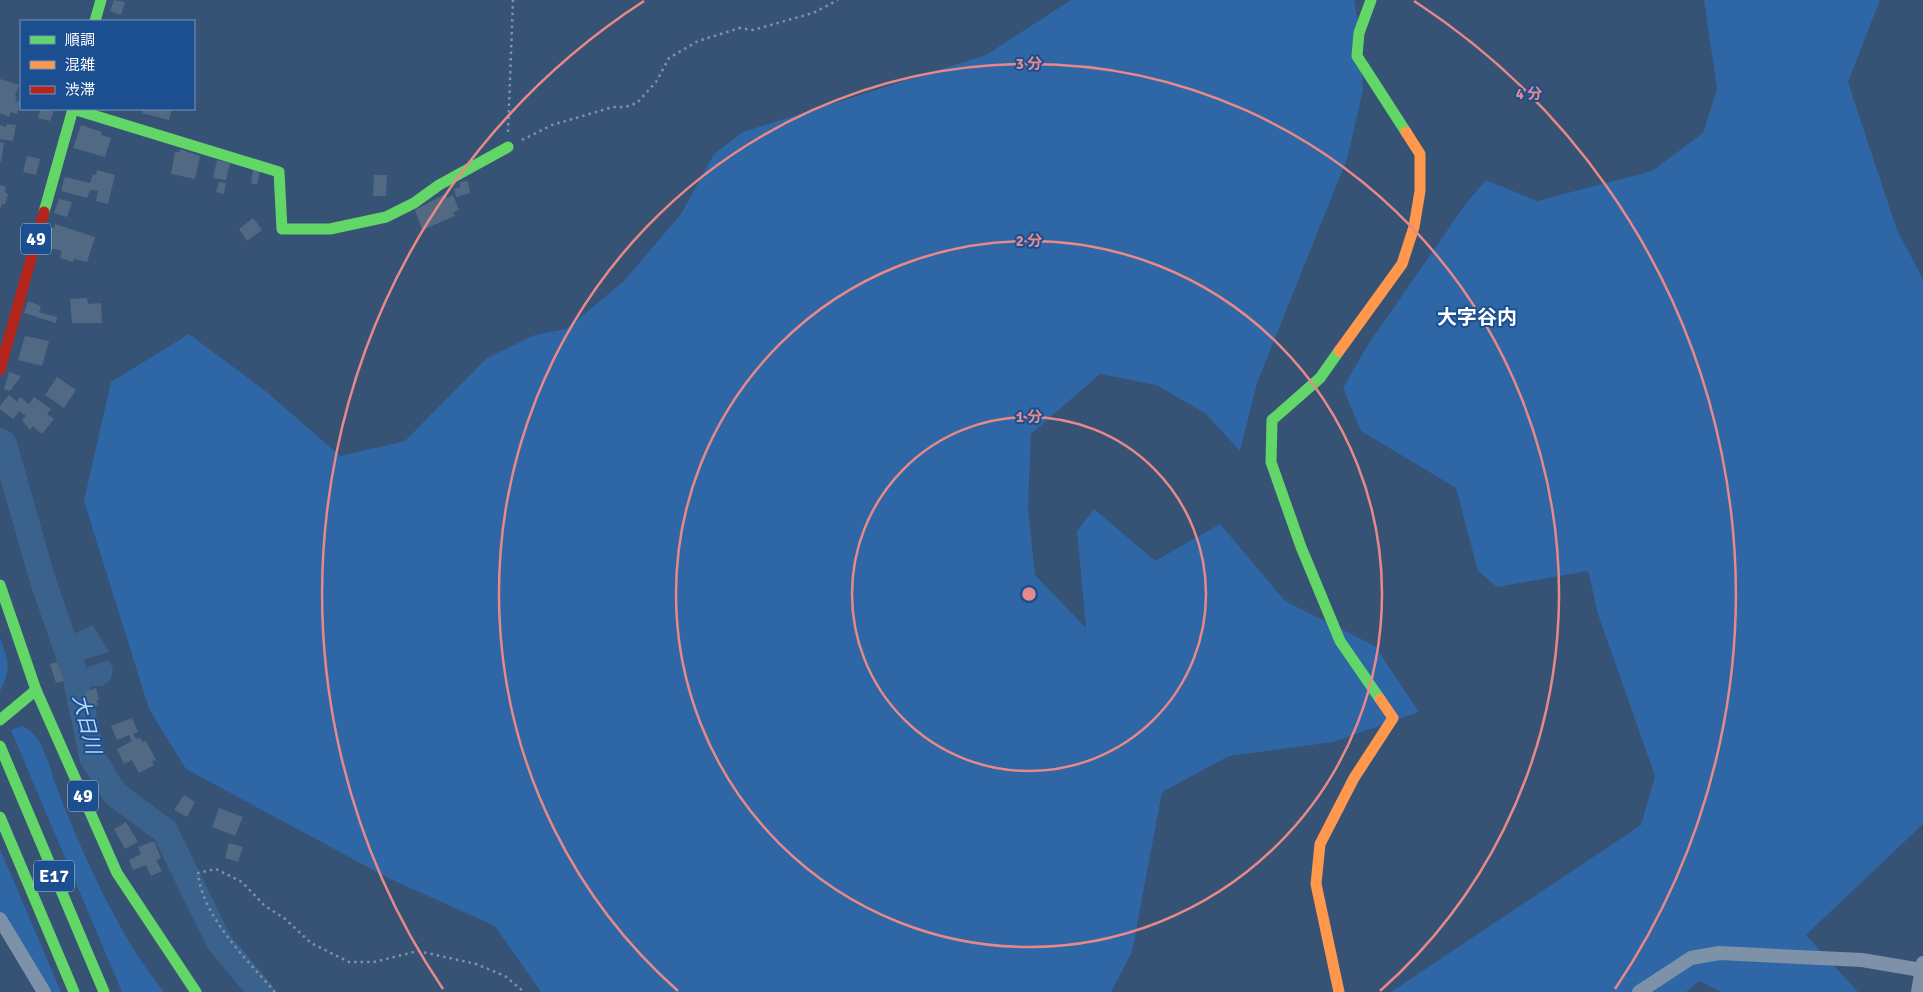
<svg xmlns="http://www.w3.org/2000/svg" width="1923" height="992" font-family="Signika,'Noto Sans JP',sans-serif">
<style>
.green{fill:#2f66a5}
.water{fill:#3b618d}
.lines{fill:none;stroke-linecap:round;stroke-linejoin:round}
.river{stroke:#3b618d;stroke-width:26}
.building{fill:#526984}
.path{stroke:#7d92a8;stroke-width:2.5;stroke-dasharray:2.5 4;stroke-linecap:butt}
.street{stroke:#7d92a8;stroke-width:14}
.fast{stroke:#63d668;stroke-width:11}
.slow{stroke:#ff974d;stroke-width:11}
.jam{stroke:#b3261e;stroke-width:11}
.ring{fill:none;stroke:#e88989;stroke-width:2.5}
.labels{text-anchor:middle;stroke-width:4;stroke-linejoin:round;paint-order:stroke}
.shield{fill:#1b4f8f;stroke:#bbcadd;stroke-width:1}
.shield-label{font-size:18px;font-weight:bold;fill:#fff}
.neighbourhood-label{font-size:20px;font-weight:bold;fill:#fff;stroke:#1b4f8f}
.water-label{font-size:20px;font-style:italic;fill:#b5d3f5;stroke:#1b4f8f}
.centre{fill:#e88989;stroke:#1b4f8f;stroke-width:2.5}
.ring-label{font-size:15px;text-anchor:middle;font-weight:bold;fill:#e88989;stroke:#1b4f8f;stroke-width:4;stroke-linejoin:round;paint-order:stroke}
</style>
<rect width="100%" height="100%" fill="#365274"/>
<g class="green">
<path d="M1071 0H1354L1358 21 1363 90 1347 159 1257 383 1240 451 1205 413 1156 385 1100 374 1031 434 1028 508 1035 575 1086 628 1077 531 1094 509 1155 561 1220 524 1285 601 1375 646 1419 712 1333 742 1229 756 1162 792 1132 952 1111 992H541L495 926 388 878 186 769 149 709 84 501 111 382 189 334 268 393 340 456 405 441 487 358 535 335 566 329 624 281 681 214 714 154 743 132 986 55Z"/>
<path d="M1704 0H1880L1848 82 1897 230 1923 279V824L1806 935 1858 992H1721L1699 981 1686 992H1391L1641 825 1655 776 1598 614 1588 571 1497 587 1478 571 1456 488 1361 431 1343 388 1367 346 1467 202 1486 180 1537 201 1652 171 1703 133 1717 89Z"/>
<path d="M0 638C8 660 12 669 0 691Z"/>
<path d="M22 726C43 735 48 763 55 783 80 849 119 937 164 992H122L11 730Z"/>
<path d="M0 849 61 992H47L0 912Z"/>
</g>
<g class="water">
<path d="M93 625 109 652 80 661 74 651 71 635Z"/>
<path d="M108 660 113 668 111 679 102 686H86L83 669Z"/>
</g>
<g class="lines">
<path class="river" d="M0 441 4 444 43 581 75 674 92 757 115 794 165 831 219 942 261 992"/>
</g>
<g class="building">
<path d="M114 0 125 2 121 15 110 11Z"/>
<path d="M0 79 19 85 15 96 17 97 15 101 21 102 17 114 11 112 9 117 0 113Z"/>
<path d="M40 109 54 111 50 121 38 118Z"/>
<path d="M143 109H172L169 120 142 113Z"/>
<path d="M7 124 16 125 13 141 0 139V125L6 127Z"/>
<path d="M81 125 102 132 101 135 111 138 105 157 73 148Z"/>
<path d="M0 142 4 143 1 162H0Z"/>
<path d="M180 149 200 156 195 179 171 174 175 152H180Z"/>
<path d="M27 156 40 159 36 175 23 172Z"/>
<path d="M217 160 230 163 226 180 213 178Z"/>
<path d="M97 170 115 175 108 204 96 201 98 191 90 190 87 198 61 191 65 177 90 183 93 174 96 175Z"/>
<path d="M253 170 260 171 257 185 251 183Z"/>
<path d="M374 175H387L386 196H373Z"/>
<path d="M468 181 470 193 456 197 454 189 460 187V182Z"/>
<path d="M219 182 226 183 224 194 216 192Z"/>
<path d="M0 185 6 187 5 192 8 194 5 204H2L0 210Z"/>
<path d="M445 194 447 198 453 195 459 210 453 212 455 216 422 230 415 210Z"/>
<path d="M59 199 72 202 67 217 54 213Z"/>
<path d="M253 218 262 230 247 241 239 229Z"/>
<path d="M55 224 95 237 87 262 74 259 73 262 60 258 62 251 42 246 49 228H54Z"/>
<path d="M87 298 88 304 101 303 102 323H72L70 299Z"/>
<path d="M28 301 41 306 39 312 57 317 56 323 24 313Z"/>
<path d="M25 336 49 341 42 366 18 360Z"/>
<path d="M9 372 21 376 10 391 4 389Z"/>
<path d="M57 377 76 390 64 408 45 395Z"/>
<path d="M9 395 17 402 20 397 29 404 34 397 51 409 47 414 54 419 42 434 33 426 30 430 22 420 26 416 19 411 13 419 0 409V406Z"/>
<path d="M57 662 64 681 56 683 50 664Z"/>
<path d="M96 688 99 700H96L98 705 86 708 85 692Z"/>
<path d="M132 718 138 732 133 734 136 739 140 738 142 742 146 741 156 760 152 761 154 765 139 773 132 760 124 764 117 749 132 741 129 735 117 740 111 726Z"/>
<path d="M184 795 195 802 187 817 174 810Z"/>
<path d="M219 808 243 817 235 836 212 827Z"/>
<path d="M126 822 138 842 125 849 114 829Z"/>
<path d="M154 841 161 858 156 860 162 871 151 876 146 865 133 870 129 860 141 854 138 847Z"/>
<path d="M229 843 243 847 238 862 225 858Z"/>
</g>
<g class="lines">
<g class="path">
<path d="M508 132 513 0"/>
<path d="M522 140 552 125 613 107H625L637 103 656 82 669 58 698 41 740 28 753 30 813 13 838 0"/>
<path d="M275 992C247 960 202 916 198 873L216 869 242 882 265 906 284 918 311 943 349 962H374L418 951 476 964 505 976 524 992"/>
</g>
<g class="street">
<path d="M0 919 44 992"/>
<path d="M1639 992 1691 958 1719 953 1862 960 1921 970"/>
<path d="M1918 992 1923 963"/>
</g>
<g class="fast">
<path d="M1371 0 1359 33 1357 56 1406 132"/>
<path d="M95 21 101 0"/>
<path d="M73 109 279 172 282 229H330L386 217 414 203 439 185 508 147"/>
<path d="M44 212 73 109"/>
<path d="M1339 351 1320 378 1272 420 1271 462 1301 547 1340 641 1380 699"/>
<path d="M0 585 36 690 117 873 196 992"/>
<path d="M0 720 36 690"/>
<path d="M0 746 104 992"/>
<path d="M0 817 74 992"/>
</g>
<g class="slow">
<path d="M1339 351 1402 264 1414 227 1420 191V154L1406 132"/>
<path d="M1339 992 1316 884 1320 844 1354 778 1393 718 1380 699"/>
</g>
<path class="jam" d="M0 370 44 212"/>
</g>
<g class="ring">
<circle cx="1029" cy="594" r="177"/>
<circle cx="1029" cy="594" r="353"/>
<path d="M678 991A530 530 0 1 1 1380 991"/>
<path d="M443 989A707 707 0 0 1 644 1M1414 1A707 707 0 0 1 1615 989"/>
</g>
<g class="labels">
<g class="shield">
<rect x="21" y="223.5" width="30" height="31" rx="4"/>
<rect x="68" y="780.5" width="30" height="31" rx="4"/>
<rect x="34" y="860.5" width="40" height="31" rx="4"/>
</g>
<g class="shield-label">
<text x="36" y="245">49</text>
<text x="83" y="802">49</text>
<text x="54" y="882">E17</text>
</g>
<g class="neighbourhood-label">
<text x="1477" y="324">大字谷内</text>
</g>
<g class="water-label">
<text transform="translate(87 724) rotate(76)" y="7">大日川</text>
</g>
</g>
<circle cx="1029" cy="594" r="8" class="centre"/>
<g class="ring-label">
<text x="1029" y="69">3 分</text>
<text x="1529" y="99">4 分</text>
<text x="1029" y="246">2 分</text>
<text x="1029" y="422">1 分</text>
</g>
<rect x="20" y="20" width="175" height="90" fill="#1b4f8f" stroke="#7695bc"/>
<rect x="30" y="36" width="25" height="8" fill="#63d668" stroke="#7695bc"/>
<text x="65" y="45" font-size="15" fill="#ffffff">順調</text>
<rect x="30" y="61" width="25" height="8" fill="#ff974d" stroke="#7695bc"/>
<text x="65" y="70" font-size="15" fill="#ffffff">混雑</text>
<rect x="30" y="86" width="25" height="8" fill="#b3261e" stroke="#7695bc"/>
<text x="65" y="95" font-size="15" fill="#ffffff">渋滞</text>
</svg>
